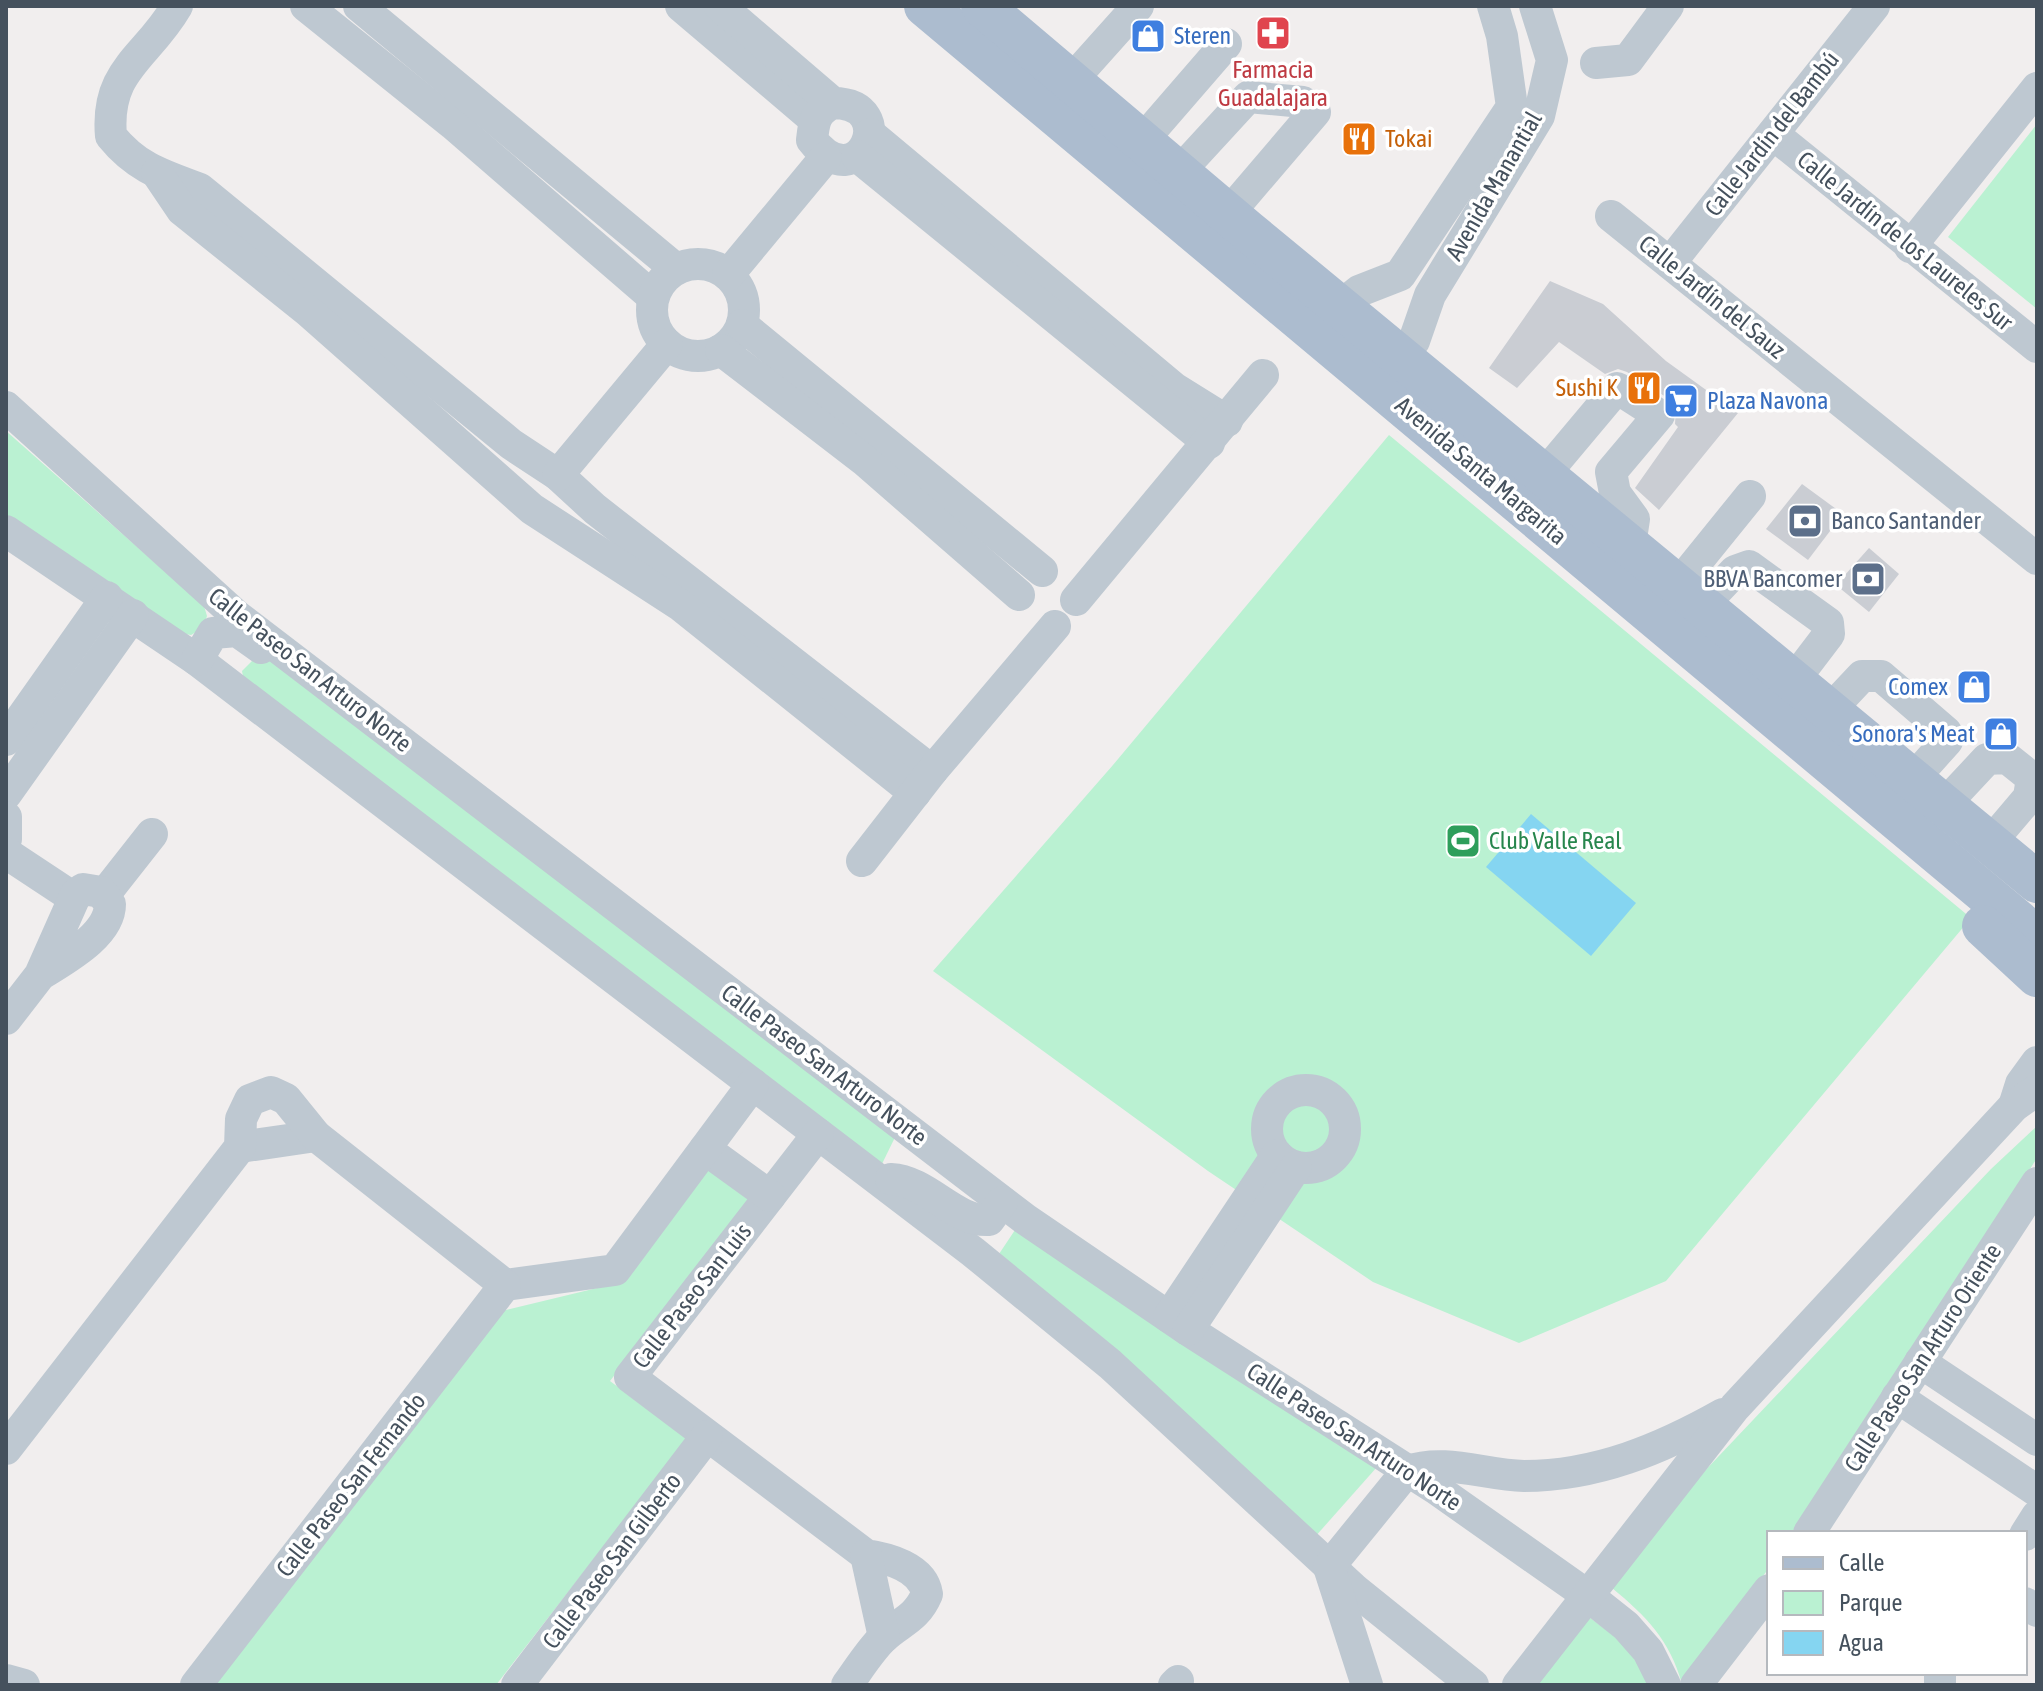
<svg xmlns="http://www.w3.org/2000/svg" width="2043" height="1691" font-family="'Asap Condensed',sans-serif">
<style>
.green{fill:#baf1d2}
.water{fill:#85d5f1}
.building{fill:#cacdd3}
.lines{fill:none;stroke-linecap:round;stroke-linejoin:round}
.minor{stroke:#bec8d1;stroke-width:32}
.major{stroke:#acbccf;stroke-width:42}
.labels{text-anchor:middle;stroke-width:7;stroke-linejoin:round;paint-order:stroke}
.shop-label{font-size:24px;fill:#366cbe;stroke:#fff;text-anchor:start}
.health-label{font-size:24px;fill:#be3a42;stroke:#fff}
.street-label{font-size:24px;fill:#45515d;stroke:#fff}
.food-label{font-size:24px;fill:#c56008;stroke:#fff;text-anchor:start}
.service-label{font-size:24px;fill:#4e5e75;stroke:#fff;text-anchor:start}
.leisure-label{font-size:24px;fill:#27864d;stroke:#fff;text-anchor:start}
</style>
<rect width="100%" height="100%" fill="#f1eeee"/>
<g class="green">
<path d="M2037 124V309L1948 237Z"/>
<path d="M6 431 204 606 207 616 203 628 191 635 180 633 6 515Z"/>
<path d="M1389 435 1971 918 1666 1281 1519 1343 1373 1282 1208 1171 933 971 1113 765Z"/>
<path d="M267 646 900 1127 880 1168 244 681 242 671Z"/>
<path d="M2037 1126V1158L1794 1533H1769V1568L1682 1684C1670 1640 1646 1616 1612 1588L1681 1496 1991 1169Z"/>
<path d="M708 1169 749 1200 610 1381 687 1439 496 1685H214L498 1312 622 1282Z"/>
<path d="M1015 1230 1377 1467 1314 1538 995 1260Z"/>
<path d="M1589 1617 1626 1645 1650 1685H1537Z"/>
</g>
<path class="water" d="M1531 814 1636 903 1591 956 1486 867Z"/>
<g class="building">
<path d="M1550 281 1603 304 1666 361 1738 413 1659 510 1635 488 1678 427 1675 424 1676 408 1669 399 1627 372 1618 369 1605 374 1559 342 1517 388 1489 368Z"/>
<path d="M1802 484 1843 514 1808 560 1766 529Z"/>
<path d="M1869 548 1899 574 1869 612 1836 585Z"/>
</g>
<g class="lines">
<g class="minor">
<path d="M177 6C147 58 105 69 111 136 137 168 162 175 200 189L511 444 558 475 595 509 932 771"/>
<path d="M306 6 453 124 653 297"/>
<path d="M359 6 676 269"/>
<path d="M681 6 814 119"/>
<path d="M720 6 833 103C902 103 859 201 812 140 814 121 815 112 833 103"/>
<path d="M1596 63 1628 60 1668 6"/>
<path d="M1071 81 1138 6"/>
<path d="M870 134 1174 388 1227 421"/>
<path d="M1773 134 2037 347"/>
<path d="M1142 141 1226 44"/>
<path d="M857 156 1209 443"/>
<path d="M1179 172 1248 97 1303 102 1315 112 1228 214"/>
<path d="M157 173 182 210 308 311 532 509 680 605 915 793"/>
<path d="M1611 216 2037 559"/>
<path d="M1910 247 2037 88"/>
<path d="M1670 263 1874 6"/>
<circle cx="698" cy="310" r="46"/>
<path d="M728 275 825 158"/>
<path d="M1340 306 1359 291 1400 275 1512 107 1502 36 1493 6"/>
<path d="M742 325 1042 571"/>
<path d="M721 350 864 460 1019 595"/>
<path d="M1401 357 1414 341 1430 295 1539 116 1552 60 1535 6"/>
<path d="M6 407 238 617 1025 1219 1188 1330 1435 1488 1587 1595 1626 1626 1648 1651 1665 1685"/>
<path d="M558 475 667 344"/>
<path d="M1544 475 1617 388 1659 415 1611 472 1615 493 1634 519 1630 545"/>
<path d="M6 531 197 660 973 1252 1110 1364 1355 1590 1473 1685"/>
<path d="M1678 585 1750 496"/>
<path d="M1076 600 1263 375"/>
<path d="M1703 605 1735 571 1749 566 1828 623 1829 634 1794 680"/>
<path d="M197 660 213 633 237 631 261 648"/>
<path d="M1830 710 1862 676H1881L1946 732 1947 741 1913 779"/>
<path d="M6 740 107 597"/>
<path d="M6 794 133 615"/>
<path d="M1944 805 1987 759 2007 758 2032 778 2029 797 1990 843"/>
<path d="M6 817V839"/>
<path d="M6 853 74 898"/>
<path d="M862 861 932 771 1055 626"/>
<path d="M104 895 152 834"/>
<path d="M6 1019 40 975 76 894 83 889 101 892 110 904C110 936 63 960 40 975"/>
<circle cx="1306" cy="1129" r="39"/>
<path d="M2014 1106 2021 1084 2037 1062"/>
<path d="M818 1134 630 1377 866 1555C887 1558 923 1567 927 1594 916 1620 899 1622 882 1639 869 1652 858 1670 847 1685"/>
<path d="M240 1147 316 1136"/>
<path d="M705 1149 770 1196"/>
<path d="M891 1179C928 1181 954 1222 989 1220L1002 1202"/>
<path d="M1169 1317 1277 1155"/>
<path d="M1188 1330 1296 1167"/>
<path d="M1920 1362 2037 1440"/>
<path d="M1897 1397 2037 1491"/>
<path d="M6 1449 240 1147 241 1119 250 1100 271 1092 286 1099 316 1136 505 1285 615 1270 753 1084"/>
<path d="M1809 1533 2037 1183"/>
<path d="M2025 1535 2037 1516"/>
<path d="M866 1555 884 1637"/>
<path d="M2025 1603 2037 1611"/>
<path d="M6 1680 24 1685"/>
<path d="M196 1685 505 1285"/>
<path d="M517 1685 707 1436"/>
<path d="M1174 1685 1178 1681"/>
<path d="M1367 1685 1329 1567 1407 1471C1446 1458 1484 1475 1524 1476 1596 1476 1661 1449 1723 1414"/>
<path d="M1518 1685 1735 1407 2014 1106 2037 1090"/>
<path d="M1696 1685 1769 1590"/>
<path d="M1940 1685V1673"/>
</g>
<g class="major">
<path d="M925 6 2037 937"/>
<path d="M982 6 1248 231 2037 882"/>
<path d="M1983 926 2037 976"/>
</g>
</g>
<defs>
<symbol id="pharmacy-square" viewBox="-11 -11 22 22"><rect x="-9" y="-9" width="18" height="18" rx="4" fill="#e0444e" stroke="#fff"/><path d="M-2-6h4v4h4v4h-4v4h-4v-4h-4v-4h4Z" fill="#fff"/></symbol>
<symbol id="shop-square" viewBox="-11 -11 22 22"><rect x="-9" y="-9" width="18" height="18" rx="4" fill="#3f7fe0" stroke="#fff"/><path d="M-5-2.5h2.3a2.7 3.5 0 0 1 5.4 0H5L5.5 6h-11ZM-1.5-2.5h3a1.5 2.3 0 0 0-3 0Z" fill="#fff"/></symbol>
<symbol id="restaurant-square" viewBox="-11 -11 22 22"><rect x="-9" y="-9" width="18" height="18" rx="4" fill="#e8710a" stroke="#fff"/><path d="M-5-6h1v4h1v-4h1v4h1v-4h1v5L-1.5 .5V6h-2V.5L-5-1ZM5-6V6H3V1.5H1.5Q1.5-4 5-6Z" fill="#fff"/></symbol>
<symbol id="supermarket-square" viewBox="-11 -11 22 22"><rect x="-9" y="-9" width="18" height="18" rx="4" fill="#3f7fe0" stroke="#fff"/><path d="M-6-5.5h2.5l.6 2H6L4.5 2H-2.5L-4.4-4H-6ZM-1.5 3.2a1.3 1.3 0 1 0 .1 0ZM3 3.2a1.3 1.3 0 1 0 .1 0Z" fill="#fff"/></symbol>
<symbol id="bank-square" viewBox="-11 -11 22 22"><rect x="-9" y="-9" width="18" height="18" rx="4" fill="#5c6f8a" stroke="#fff"/><path d="M-6-4H6V4H-6ZM0-2.3a2.3 2.3 0 1 0 0 4.6a2.3 2.3 0 1 0 0-4.6Z" fill="#fff"/></symbol>
<symbol id="stadium-square" viewBox="-11 -11 22 22"><rect x="-9" y="-9" width="18" height="18" rx="4" fill="#2e9e5b" stroke="#fff"/><path d="M0-5a6.5 5 0 1 0 0 10a6.5 5 0 1 0 0-10ZM-3.5-1.8h7v3.6h-7Z" fill="#fff"/></symbol>
</defs>
<g fill-rule="evenodd">
<use href="#pharmacy-square" x="1253" y="13" width="40" height="40"/>
<use href="#shop-square" x="1128" y="16" width="40" height="40"/>
<use href="#restaurant-square" x="1339" y="119" width="40" height="40"/>
<use href="#restaurant-square" x="1624" y="368" width="40" height="40"/>
<use href="#supermarket-square" x="1661" y="381" width="40" height="40"/>
<use href="#bank-square" x="1785" y="501" width="40" height="40"/>
<use href="#bank-square" x="1848" y="559" width="40" height="40"/>
<use href="#shop-square" x="1954" y="667" width="40" height="40"/>
<use href="#shop-square" x="1981" y="714" width="40" height="40"/>
<use href="#stadium-square" x="1443" y="821" width="40" height="40"/>
</g>
<g class="labels">
<g class="shop-label">
<text x="1174" y="44">Steren</text>
<text x="1707" y="409">Plaza Navona</text>
<text x="1948" y="695" text-anchor="end">Comex</text>
<text x="1975" y="742" text-anchor="end">Sonora's Meat</text>
</g>
<g class="health-label">
<text x="1273" y="78">Farmacia<tspan x="1273" dy="28">Guadalajara</tspan></text>
</g>
<g class="street-label">
<text transform="translate(1772 134) rotate(-52)" y="8">Calle Jardín del Bambú</text>
<text transform="translate(1494 186) rotate(-60)" y="8">Avenida Manantial</text>
<text transform="translate(1905 241) rotate(39)" y="8">Calle Jardín de los Laureles Sur</text>
<text transform="translate(1712 297) rotate(39)" y="8">Calle Jardín del Sauz</text>
<text transform="translate(1481 471) rotate(40)" y="8">Avenida Santa Margarita</text>
<text transform="translate(310 670) rotate(38)" y="8">Calle Paseo San Arturo Norte</text>
<text transform="translate(824 1065) rotate(37)" y="8">Calle Paseo San Arturo Norte</text>
<text transform="translate(692 1296) rotate(-52)" y="8">Calle Paseo San Luis</text>
<text transform="translate(1923 1358) rotate(-57)" y="8">Calle Paseo San Arturo Oriente</text>
<text transform="translate(1354 1437) rotate(33)" y="8">Calle Paseo San Arturo Norte</text>
<text transform="translate(351 1485) rotate(-52)" y="8">Calle Paseo San Fernando</text>
<text transform="translate(612 1561) rotate(-53)" y="8">Calle Paseo San Gilberto</text>
</g>
<g class="food-label">
<text x="1385" y="147">Tokai</text>
<text x="1618" y="396" text-anchor="end">Sushi K</text>
</g>
<g class="service-label">
<text x="1831" y="529">Banco Santander</text>
<text x="1842" y="587" text-anchor="end">BBVA Bancomer</text>
</g>
<g class="leisure-label">
<text x="1489" y="849">Club Valle Real</text>
</g>
</g>
<rect width="2043" height="1691" fill="none" stroke="#45515d" stroke-width="16"/>
<rect x="1767" y="1531" width="260" height="144" fill="#ffffff" stroke="#b5b9be" stroke-width="2"/>
<rect x="1783" y="1557" width="40" height="12" fill="#acbccf" stroke="#b5b9be" stroke-width="2"/>
<text x="1839" y="1571" font-size="24" fill="#45515d">Calle</text>
<rect x="1783" y="1591" width="40" height="24" fill="#baf1d2" stroke="#b5b9be" stroke-width="2"/>
<text x="1839" y="1611" font-size="24" fill="#45515d">Parque</text>
<rect x="1783" y="1631" width="40" height="24" fill="#85d5f1" stroke="#b5b9be" stroke-width="2"/>
<text x="1839" y="1651" font-size="24" fill="#45515d">Agua</text>
</svg>
